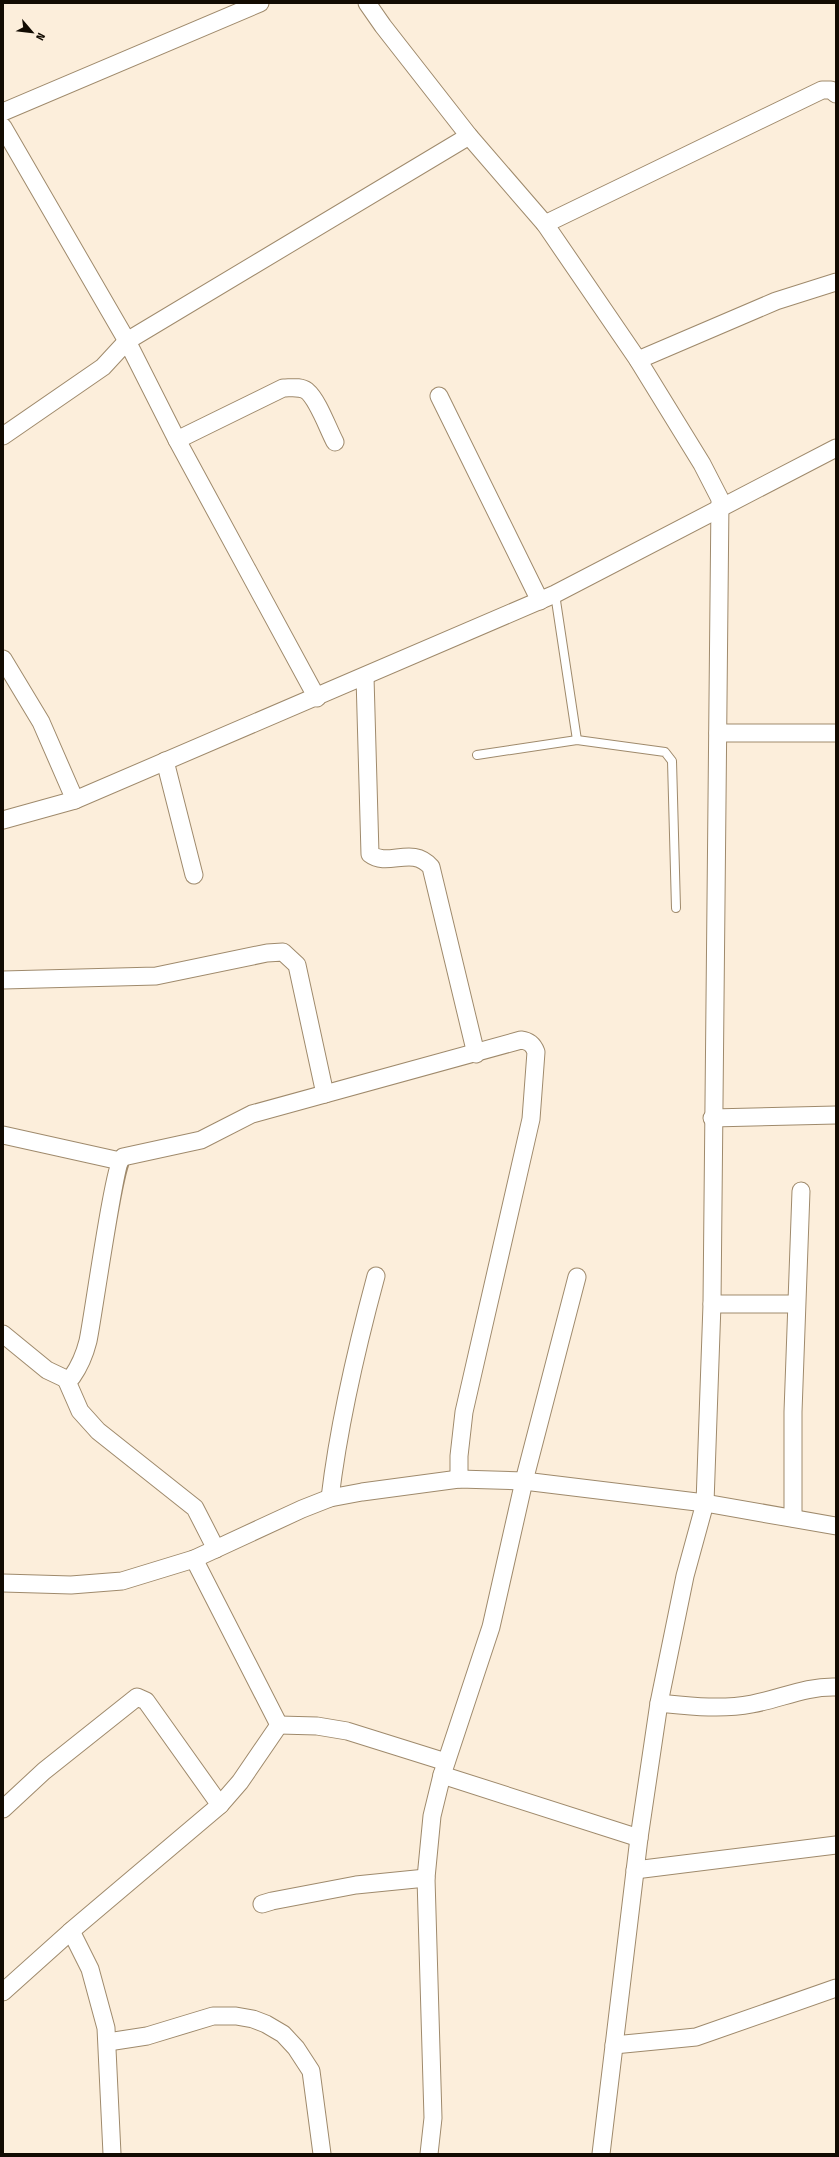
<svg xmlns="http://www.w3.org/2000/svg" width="839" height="2157" font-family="'Fira Sans Condensed',sans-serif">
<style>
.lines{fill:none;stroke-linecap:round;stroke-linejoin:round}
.lane-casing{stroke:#9f8a6c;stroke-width:10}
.street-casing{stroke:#9f8a6c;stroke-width:19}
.lane{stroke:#fff;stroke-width:8}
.street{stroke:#fff;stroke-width:17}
</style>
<rect width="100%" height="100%" fill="#fceedb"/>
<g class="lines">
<defs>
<g id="lane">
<path d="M555 594 577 740"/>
<path d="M477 755 577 740 665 752 672 761 676 908"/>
</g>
<g id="street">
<path d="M367 3 383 26 469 136 545 224 638 360 702 464 720 499 712 1304 705 1503 685 1576 659 1703 639 1838 601 2154"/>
<path d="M3 112 260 3"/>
<path d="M3 127 127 341 177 440 317 698"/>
<path d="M545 224 822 90H831L836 94"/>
<path d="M638 360 776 301 836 282"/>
<path d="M439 396 540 601"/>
<path d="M3 436 103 367 127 341 469 136"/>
<path d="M177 440 283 388C291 388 300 386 307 391 318 400 328 429 335 442"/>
<path d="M3 659 41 722 75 800"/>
<path d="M365 677 370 854C388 868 412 845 431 867L476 1054"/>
<path d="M718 733H836"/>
<path d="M165 761 194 875"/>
<path d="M3 820 75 800 555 594 836 448"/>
<path d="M3 980 156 976 267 953 283 952 297 965 325 1094"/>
<path d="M712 1118 836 1115"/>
<path d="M3 1135 120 1161"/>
<path d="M712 1304H795"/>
<path d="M3 1334 47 1370 66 1379 72 1377C79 1367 85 1353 88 1341 93 1318 114 1163 123 1157L201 1140 252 1114 521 1040C529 1041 533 1044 536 1052L531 1119 464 1412 459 1456V1479"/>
<path d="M66 1379 80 1411 98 1431 195 1508 216 1549"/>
<path d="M330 1498C339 1422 356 1350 376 1276"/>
<path d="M793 1518V1412L801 1191"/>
<path d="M194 1559 279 1725"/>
<path d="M3 1583 71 1585 122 1581 194 1559 302 1509 330 1498 362 1492 459 1479 524 1481 705 1503 836 1526"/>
<path d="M659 1703C689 1706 721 1710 752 1704 780 1699 806 1686 836 1687"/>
<path d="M279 1725 317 1726 347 1731 446 1762"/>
<path d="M442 1775 639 1838"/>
<path d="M3 1809 44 1771 137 1697 146 1701 220 1805"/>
<path d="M635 1870 836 1845"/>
<path d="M262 1904 272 1901 356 1885 426 1878"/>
<path d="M71 1931 90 1969 106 2028 112 2154"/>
<path d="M3 1992 71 1931 220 1805 240 1782 279 1725"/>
<path d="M108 2042 147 2036 213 2016H236L253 2019 266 2024 283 2034 296 2048 311 2071 322 2154"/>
<path d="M614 2045 696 2037 836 1988"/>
<path d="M429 2154 433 2118 426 1878 432 1816 442 1775 491 1627 524 1481 577 1277"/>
</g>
</defs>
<use href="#lane" class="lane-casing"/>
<use href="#street" class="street-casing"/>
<use href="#lane" class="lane"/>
<use href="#street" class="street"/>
</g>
<rect width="839" height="2157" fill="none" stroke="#120b02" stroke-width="8"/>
<g transform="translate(32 32) rotate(118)" stroke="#fceedb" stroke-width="3" paint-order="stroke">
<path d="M0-3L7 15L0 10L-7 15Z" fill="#120b02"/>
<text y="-6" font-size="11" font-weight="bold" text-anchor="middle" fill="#120b02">N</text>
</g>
</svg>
